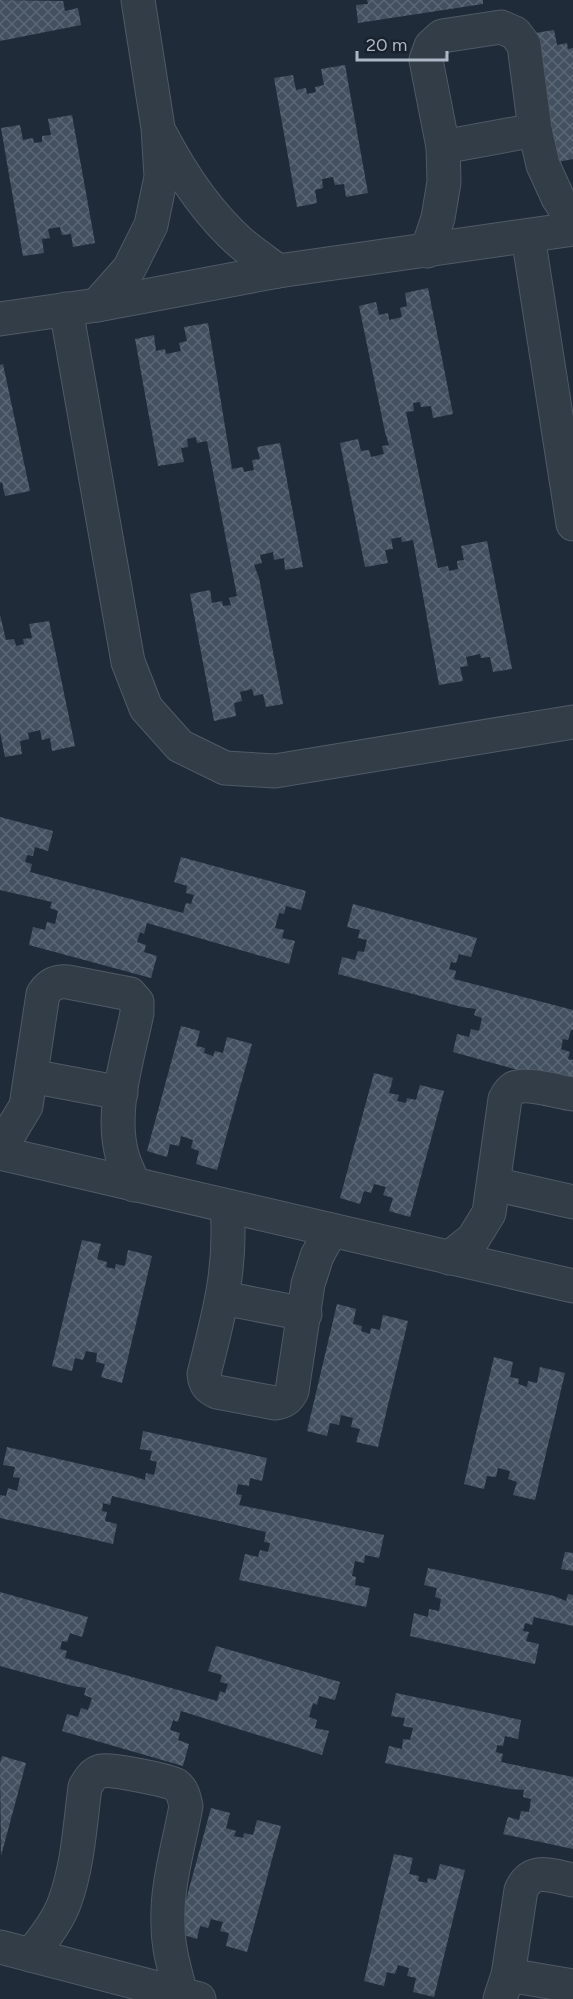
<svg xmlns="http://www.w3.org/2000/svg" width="573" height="1999" font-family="Figtree,sans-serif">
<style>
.building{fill:url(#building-cross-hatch)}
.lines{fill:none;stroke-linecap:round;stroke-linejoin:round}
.minor-casing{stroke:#505a66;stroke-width:35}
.minor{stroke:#333d48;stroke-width:33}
</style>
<defs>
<pattern id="building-cross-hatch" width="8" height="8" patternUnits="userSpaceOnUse" patternTransform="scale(1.5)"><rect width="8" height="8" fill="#425060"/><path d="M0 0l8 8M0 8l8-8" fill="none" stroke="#5b6775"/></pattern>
</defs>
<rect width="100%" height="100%" fill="#1f2b38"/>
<g class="building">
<path d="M0 0 63 1 65 11 78 8 81 25 0 41Z"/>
<path d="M367 0H483V4L358 23 356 5 368 4Z"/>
<path d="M554 30 557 45 567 43 568 49 573 48V159L558 162 535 33Z"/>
<path d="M345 65 368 193 346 197 344 184 335 185 333 177 322 179 323 188 315 190 317 203 297 207 274 78 293 75 296 90 306 88 307 94 316 92 315 87 324 85 321 69Z"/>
<path d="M72 115 95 243 73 247 71 234 62 235 60 227 48 229 50 238 42 239 44 253 23 256 1 128 20 125 23 140 33 138 34 143 42 142V136L51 135 48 119Z"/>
<path d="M428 288 453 414 433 418 431 406 421 407 420 402 413 403 414 411 406 412 438 568 448 566 449 571 458 569 457 561 464 560 461 546 487 541 512 669 493 672 490 657 481 658 480 654 466 657 468 666 460 667 463 681 439 685 413 540 402 542 401 537 391 539 393 549 385 550 388 563 365 567 340 443 358 439 361 451 369 450 371 457 384 454 382 446 389 445 385 432 359 306 376 302 379 315 388 313 389 320 402 317 400 308 407 306 405 293Z"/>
<path d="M208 323 232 469 243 467 244 472 254 470 252 460 260 459 257 447 280 443 303 567 285 570 284 558 274 560 273 552 260 555 262 563 254 565 259 578 283 704 266 707 263 694 254 696 252 689 240 692 242 701 234 703 236 716 214 721 190 594 210 590 212 603 222 601 223 606 231 605 229 598 237 596 207 441 197 443 196 437 187 439 188 447 181 448 184 462 158 466 135 339 154 335 156 351 165 349 166 354 181 351 179 343 187 341 184 327Z"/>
<path d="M3 364 30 491 5 496 2 482 0 483V365Z"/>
<path d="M0 615 6 640 14 639 16 646 24 644 23 639 32 638 29 624 49 621 75 746 52 751 50 738 42 740 40 730 28 733 29 739 20 741 22 754 5 757 0 732Z"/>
<path d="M0 817 53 831 48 851 35 847 33 856 27 855 25 862 32 864 30 872 183 913 186 903 191 904 194 895 186 893 187 886 174 882 181 857 306 891 301 910 286 906 284 914 279 913 275 928 284 930 282 938 295 941 289 964 147 923 144 934 140 932 137 942 146 945 144 952 157 956 151 978 29 945 33 927 45 930 47 922 55 924 58 911 50 908 52 902 0 890Z"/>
<path d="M353 904 477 938 471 957 459 954 456 963 451 962 449 969 456 971 454 979 573 1010V1030H571L568 1040 563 1039 561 1049 570 1052 568 1059 573 1060V1085L453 1052 457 1034 469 1037 471 1029 479 1031 482 1018 474 1015 476 1009 462 1007 338 974 342 957 355 960 358 951 364 952 367 940 358 938 360 930 347 927Z"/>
<path d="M181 1026 200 1031 196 1046 205 1048 204 1053 213 1056 215 1051 223 1053 227 1037 252 1044 217 1170 196 1164 199 1151 191 1148 193 1140 181 1136 179 1146 170 1144 167 1157 147 1151Z"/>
<path d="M374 1073 393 1078 389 1093 399 1095 397 1101 406 1103 407 1098 416 1100 420 1085 444 1091 410 1217 389 1211 393 1198 383 1195 386 1187 374 1184 371 1193 364 1191 360 1204 340 1198Z"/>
<path d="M82 1240 101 1244 97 1259 107 1262 106 1267 115 1269 116 1264 125 1266 128 1250 152 1256 122 1383 101 1377 105 1364 96 1362 97 1353 86 1351 83 1360 75 1358 72 1371 52 1366Z"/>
<path d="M337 1304 356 1309 353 1324 362 1326 361 1331 370 1334 371 1328 380 1330 383 1315 408 1321 378 1447 356 1442 360 1429 351 1427 353 1418 341 1415 339 1425 330 1423 327 1436 307 1431Z"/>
<path d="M494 1357 513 1362 510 1377 519 1379 518 1384 527 1387 528 1381 537 1383 540 1367 565 1373 535 1500 513 1495 517 1482 508 1479 510 1471 498 1468 496 1477 487 1476 484 1489 464 1484Z"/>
<path d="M143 1431 267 1458 262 1481 250 1478 249 1486 238 1484 236 1494 242 1495 239 1505 384 1535 379 1558 365 1555 364 1563 355 1561 352 1576 356 1577 355 1585 370 1588 366 1607 239 1580 245 1554 258 1557 260 1550 268 1552 270 1543 264 1542 266 1532 112 1496 110 1505 103 1503 102 1511 107 1512 105 1521 117 1524 113 1544 0 1518V1495L6 1496 8 1488 17 1491 20 1478 13 1477 15 1467 3 1465 7 1447 132 1476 145 1480 146 1473 154 1475 157 1462 150 1460 152 1451 140 1449Z"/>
<path d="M565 1552 573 1553V1571L561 1569Z"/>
<path d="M428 1568 554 1596 566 1601 568 1594 573 1595V1626L534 1617 532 1625 525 1623 523 1631 529 1632 526 1641 539 1644 535 1664 410 1636 414 1613 428 1617 429 1609 439 1611 441 1599 435 1597 437 1588 424 1585Z"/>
<path d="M0 1592 88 1617 82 1637 70 1633 67 1642 62 1641 60 1649 67 1651 65 1658 217 1701 220 1691 225 1693 228 1684 220 1682 222 1675 208 1671 216 1646 340 1682 335 1700 319 1696 317 1705 313 1703 309 1717 317 1720 315 1728 329 1731 322 1755 181 1711 178 1722 173 1720 170 1730 180 1733 178 1740 189 1744 183 1766 62 1731 67 1714 78 1717 81 1708 88 1710 92 1698 84 1695 86 1688 73 1686 0 1666Z"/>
<path d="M396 1693 521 1720 518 1739 505 1736 503 1746 497 1745 496 1752 503 1754 501 1762 573 1777V1849L503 1834 508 1817 519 1820 521 1811 529 1812 531 1799 523 1797 524 1790 511 1789 385 1763 389 1746 402 1749 403 1739 410 1740 413 1728 403 1726 405 1718 391 1716Z"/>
<path d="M2 1756 26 1763 1 1856 0 1763Z"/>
<path d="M211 1808 230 1813 226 1828 236 1831 234 1836 243 1838 244 1833 253 1835 257 1820 281 1826 247 1952 226 1946 229 1933 220 1931 223 1922 211 1919 208 1928 200 1926 197 1939 177 1933Z"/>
<path d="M394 1854 413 1858 409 1874 419 1876 418 1881 427 1883 428 1878 436 1880 440 1864 465 1870 434 1997 413 1992 416 1978 407 1976 409 1968 398 1965 395 1974 387 1972 384 1986 364 1981Z"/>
</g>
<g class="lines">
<defs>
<g id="minor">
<path d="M161 135C182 175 207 213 241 243 253 253 266 262 278 271"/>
<path d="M443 147 535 130"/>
<path d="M528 236 573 524"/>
<path d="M427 251 438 218 444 182 443 147 426 60 431 46 442 36 501 27 515 33 524 45 535 130 543 165 558 198 573 221"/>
<path d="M97 305 129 269 151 225 161 177 158 128 138 0"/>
<path d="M66 309 128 662 146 708 180 746 225 768 275 771 573 722"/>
<path d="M0 319 97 305 278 271 573 229"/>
<path d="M31 1076 121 1093"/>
<path d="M0 1140 11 1131 26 1106 43 994C50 984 56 981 68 982L130 994 137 1002V1013C128 1058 110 1109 122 1155 125 1165 130 1175 134 1185"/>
<path d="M0 1153 573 1286"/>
<path d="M494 1184 573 1202"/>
<path d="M227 1206C232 1269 219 1314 204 1374 205 1384 208 1388 217 1392L275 1403C284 1402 288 1399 292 1391L308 1284 317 1256 331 1230"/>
<path d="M449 1258 473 1239 489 1213 505 1099C507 1095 509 1091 514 1088 526 1082 559 1092 573 1094"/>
<path d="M223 1298 305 1314"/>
<path d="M0 1947 199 1999"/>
<path d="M31 1955C44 1938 58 1921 65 1901 78 1865 80 1825 85 1787 89 1780 93 1773 101 1771 112 1769 167 1780 176 1785 183 1790 184 1798 186 1806 179 1845 166 1886 168 1925 168 1949 175 1971 181 1994"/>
<path d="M508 1975 573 1986"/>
<path d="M500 1999 508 1975 521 1890C532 1866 552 1876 573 1880"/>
</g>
</defs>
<use href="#minor" class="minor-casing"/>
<use href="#minor" class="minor"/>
</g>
<path d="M357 51v9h90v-9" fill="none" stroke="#adb7c5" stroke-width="3"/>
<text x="366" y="51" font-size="18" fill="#adb7c5" stroke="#19222c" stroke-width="4.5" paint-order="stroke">20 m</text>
</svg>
